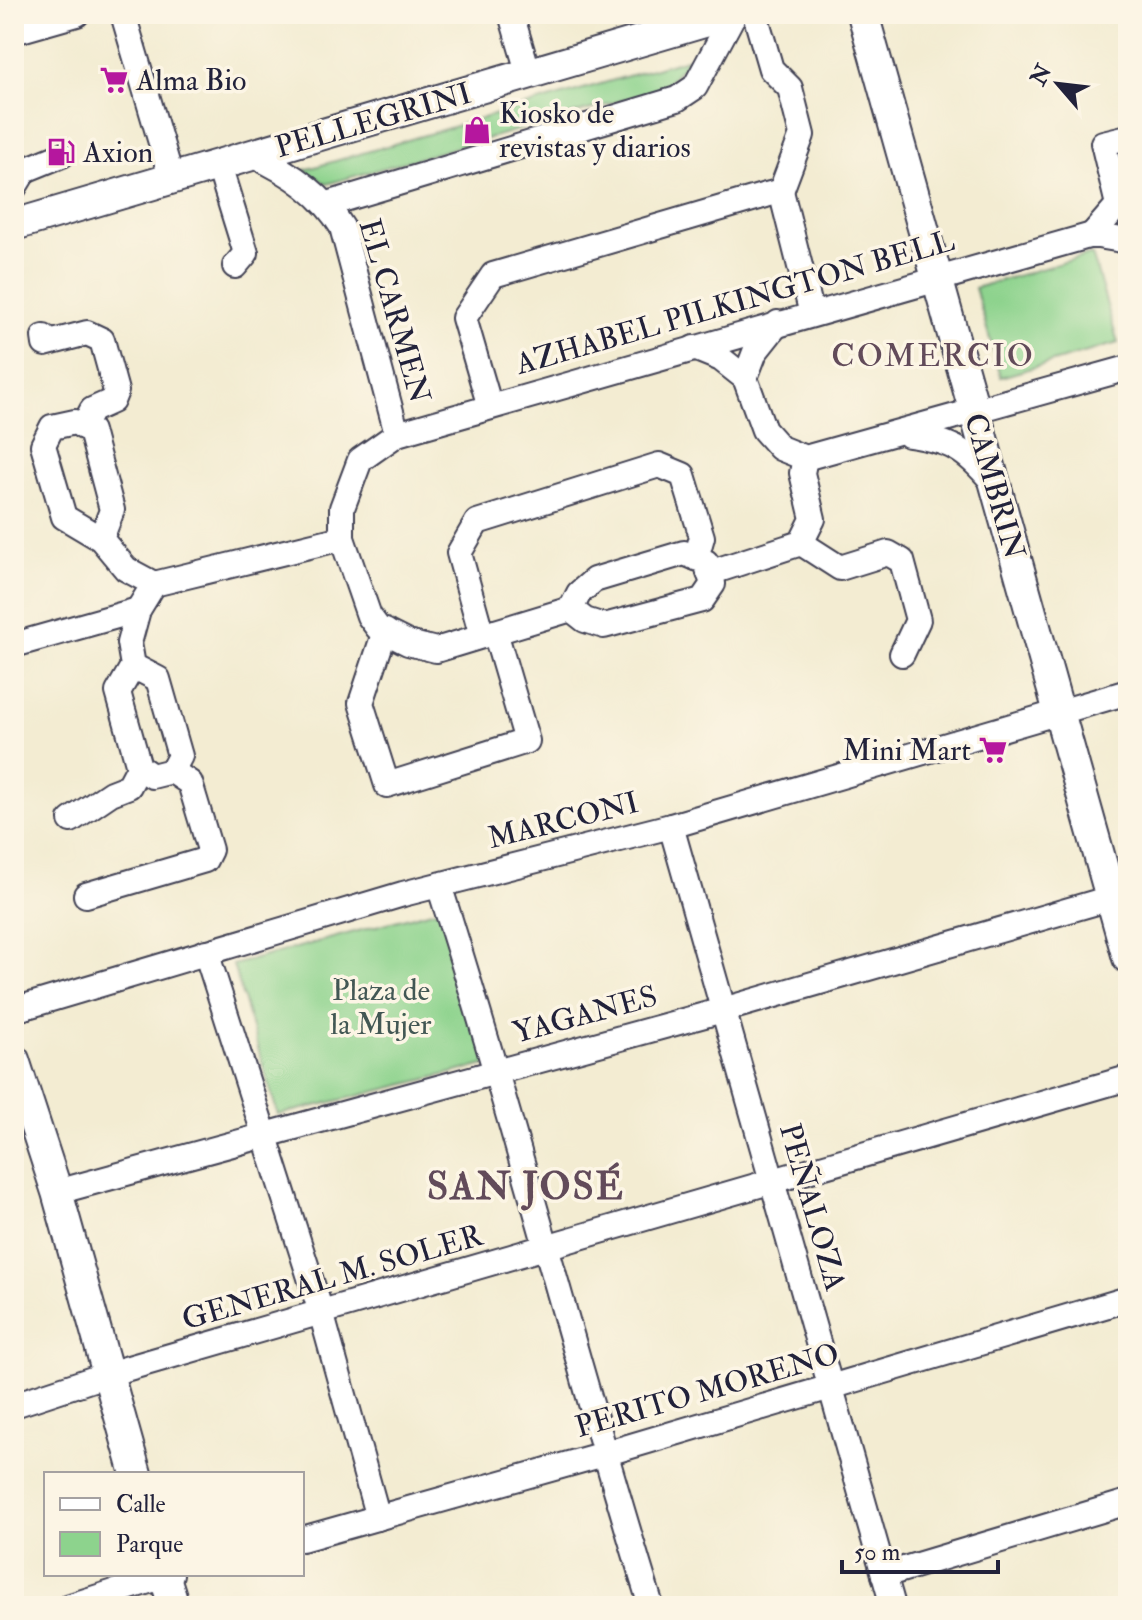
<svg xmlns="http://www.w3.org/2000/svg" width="1142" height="1620" font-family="'IM FELL Double Pica',serif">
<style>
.green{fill:#8dd38d;stroke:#587a64;stroke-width:2}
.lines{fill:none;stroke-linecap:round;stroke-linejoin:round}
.minor-casing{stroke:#414052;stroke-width:28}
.tertiary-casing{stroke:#414052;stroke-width:34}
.minor{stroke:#fff;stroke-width:24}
.tertiary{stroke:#fff;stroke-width:30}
.labels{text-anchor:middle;stroke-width:7;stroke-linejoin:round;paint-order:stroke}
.poi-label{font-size:30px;fill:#22223b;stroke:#fcf5e5;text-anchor:start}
.street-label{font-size:30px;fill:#22223b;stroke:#fcf5e5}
.park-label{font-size:30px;fill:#425754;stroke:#fcf5e5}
.neighbourhood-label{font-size:32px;letter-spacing:2px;fill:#624b5a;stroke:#fcf5e5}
.district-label{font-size:38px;font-weight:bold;letter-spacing:2px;fill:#624b5a;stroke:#fcf5e5}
</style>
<rect width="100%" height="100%" fill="#fcf5e5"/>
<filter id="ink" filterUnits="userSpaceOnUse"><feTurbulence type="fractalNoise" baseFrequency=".0125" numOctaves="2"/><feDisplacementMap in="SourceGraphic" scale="16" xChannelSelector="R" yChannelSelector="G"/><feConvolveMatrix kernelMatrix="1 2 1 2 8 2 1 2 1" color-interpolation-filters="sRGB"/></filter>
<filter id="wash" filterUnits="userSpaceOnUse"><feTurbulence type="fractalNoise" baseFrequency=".006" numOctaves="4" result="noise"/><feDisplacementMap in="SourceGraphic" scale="32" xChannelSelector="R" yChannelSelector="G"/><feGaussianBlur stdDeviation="1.8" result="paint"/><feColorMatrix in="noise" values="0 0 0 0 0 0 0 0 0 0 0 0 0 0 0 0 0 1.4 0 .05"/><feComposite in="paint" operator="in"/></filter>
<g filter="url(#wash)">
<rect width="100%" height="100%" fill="#f3ecd2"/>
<g class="green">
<path d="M690 58 662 89 327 184 304 170Z"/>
<path d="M1092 254 1118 343 1001 377 975 288Z"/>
<path d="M439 909 489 1064 278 1115 233 965Z"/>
</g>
</g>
<g filter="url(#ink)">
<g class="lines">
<defs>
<g id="minor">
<path d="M123 14 172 180"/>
<path d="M511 14 529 75"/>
<path d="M755 14 771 69 790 88 802 135 781 191"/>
<path d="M14 32 77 14"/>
<path d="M252 155C288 171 322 193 342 227L397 434"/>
<path d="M219 166 246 253 235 266"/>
<path d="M14 188 25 170 62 155"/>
<path d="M328 204 677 99 695 87 734 14"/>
<path d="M1092 235 1118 205 1103 143 1128 137"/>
<path d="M44 337 45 344 87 333 102 340 116 391 112 401 92 410 83 427"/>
<path d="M694 348 721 359 745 378 764 430 780 448 805 458"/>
<path d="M745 378 755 352 778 323"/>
<path d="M490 407 464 318 493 275 766 195 781 191 812 314"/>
<path d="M909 435C950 441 965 449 992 481"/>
<path d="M805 458 1128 368"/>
<path d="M101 539 112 510 91 431 75 422 52 427 43 445 64 517 101 539 126 569 154 584 138 610 129 643 133 666 118 692 139 767 152 776 172 771 180 756 158 679 133 666"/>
<path d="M801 543 840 568 888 553 902 561 918 620 902 654"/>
<path d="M709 573 801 543 813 519 802 473 805 458"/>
<path d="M154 584 342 538"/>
<path d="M571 609 585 620 604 626 702 600 713 584 706 562 684 553 594 580 579 593 571 609 436 650 408 643 378 628 369 616 342 538V508L360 460 397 434 1092 235 1128 241"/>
<path d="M385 631 361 703 387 785 527 741 495 632"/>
<path d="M482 636 459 553 477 522 659 465 683 475 702 537 696 558"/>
<path d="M14 645 138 610"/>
<path d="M71 820 111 793 129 786 139 767"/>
<path d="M671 826 893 1606"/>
<path d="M439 885C515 1124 577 1367 651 1606"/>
<path d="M86 895 205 860 210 850 190 783 172 771"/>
<path d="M206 952 321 1312 378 1518"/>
<path d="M14 1010 403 894 671 826 1128 692"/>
<path d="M57 1192 723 1010 1128 893"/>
<path d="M14 1405 108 1374 1128 1078"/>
<path d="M302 1539 604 1454 1128 1299"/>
<path d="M884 1575 1128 1502"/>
<path d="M70 1606 171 1574"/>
</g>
<g id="tertiary">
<path d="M863 14 1128 958"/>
<path d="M14 225 731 14"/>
<path d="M14 1060 57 1192 136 1474"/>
<path d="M164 1574 174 1606"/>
</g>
</defs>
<use href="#minor" class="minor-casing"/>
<use href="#tertiary" class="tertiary-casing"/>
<use href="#minor" class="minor"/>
<use href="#tertiary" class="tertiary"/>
</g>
</g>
<defs>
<symbol id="supermarket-bare" viewBox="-9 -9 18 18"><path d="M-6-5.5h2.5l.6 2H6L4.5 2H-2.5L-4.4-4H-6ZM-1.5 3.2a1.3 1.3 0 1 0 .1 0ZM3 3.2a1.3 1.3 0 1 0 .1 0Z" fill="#b5179e" stroke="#fcf5e5" stroke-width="2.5" paint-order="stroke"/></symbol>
<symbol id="shop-bare" viewBox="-9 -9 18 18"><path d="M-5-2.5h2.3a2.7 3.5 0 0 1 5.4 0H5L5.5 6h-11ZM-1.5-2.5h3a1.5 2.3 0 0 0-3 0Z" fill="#b5179e" stroke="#fcf5e5" stroke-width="2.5" paint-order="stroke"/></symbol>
<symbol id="fuel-bare" viewBox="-9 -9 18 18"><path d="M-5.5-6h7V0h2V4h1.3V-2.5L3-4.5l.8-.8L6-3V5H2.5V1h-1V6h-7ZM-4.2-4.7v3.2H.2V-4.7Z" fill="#b5179e" stroke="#fcf5e5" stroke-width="2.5" paint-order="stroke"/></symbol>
</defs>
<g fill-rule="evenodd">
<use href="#supermarket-bare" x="94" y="60" width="40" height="40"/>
<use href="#shop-bare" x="457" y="110" width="40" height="40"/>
<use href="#fuel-bare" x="41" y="132" width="40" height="40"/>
<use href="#supermarket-bare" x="973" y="730" width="40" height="40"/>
</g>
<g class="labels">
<g class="poi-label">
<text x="136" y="90">Alma Bio</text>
<text x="499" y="123">Kiosko de<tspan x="499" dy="34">revistas y diarios</tspan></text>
<text x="83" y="162">Axion</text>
<text x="971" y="760" text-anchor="end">Mini Mart</text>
</g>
<g class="street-label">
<text transform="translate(373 120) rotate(-16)" y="10">PELLEGRINI</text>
<text transform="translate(735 302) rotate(-16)" y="10">AZHABEL PILKINGTON BELL</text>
<text transform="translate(395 311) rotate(74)" y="10">EL CARMEN</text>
<text transform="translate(995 486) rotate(74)" y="10">CAMBRIN</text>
<text transform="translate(563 820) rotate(-14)" y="10">MARCONI</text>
<text transform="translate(585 1014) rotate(-15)" y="10">YAGANES</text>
<text transform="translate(813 1207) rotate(74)" y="10">PEÑALOZA</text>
<text transform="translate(332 1277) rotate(-16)" y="10">GENERAL M. SOLER</text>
<text transform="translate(707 1390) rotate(-16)" y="10">PERITO MORENO</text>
</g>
<g class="park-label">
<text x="381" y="1000">Plaza de<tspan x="381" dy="34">la Mujer</tspan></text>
</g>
<g class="neighbourhood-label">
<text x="933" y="366">COMERCIO</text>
</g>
<g class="district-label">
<text x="526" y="1199">SAN JOSÉ</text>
</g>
</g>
<rect width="1142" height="1620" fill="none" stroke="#fcf5e5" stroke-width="48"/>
<rect x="44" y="1472" width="260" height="104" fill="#fcf5e5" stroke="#a5a1a1" stroke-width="2"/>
<rect x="60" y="1498" width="40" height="12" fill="#ffffff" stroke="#a5a1a1" stroke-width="2"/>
<text x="116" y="1512" font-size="24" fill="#22223b">Calle</text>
<rect x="60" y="1532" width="40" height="24" fill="#8dd38d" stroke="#a5a1a1" stroke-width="2"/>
<text x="116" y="1552" font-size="24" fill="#22223b">Parque</text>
<g transform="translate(1058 84) rotate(298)" stroke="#fcf5e5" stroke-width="6" paint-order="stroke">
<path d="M0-6L14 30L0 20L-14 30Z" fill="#22223b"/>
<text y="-12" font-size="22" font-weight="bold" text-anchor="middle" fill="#22223b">N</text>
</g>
<path d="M842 1560v12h156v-12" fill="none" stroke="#22223b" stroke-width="4"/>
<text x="854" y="1560" font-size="24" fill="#22223b" stroke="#fcf5e5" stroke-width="6" paint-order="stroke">50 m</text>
</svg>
